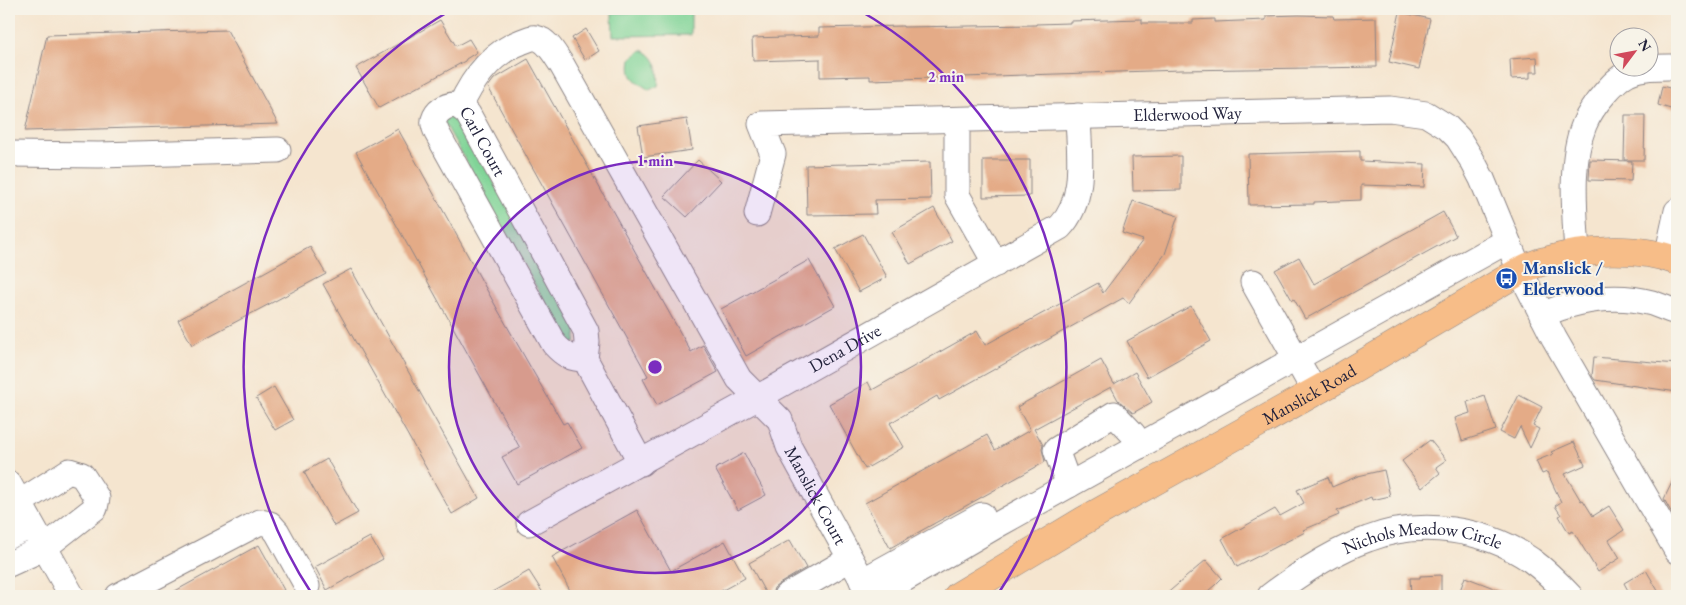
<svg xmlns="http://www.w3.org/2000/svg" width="1686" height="605" font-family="'EB Garamond',serif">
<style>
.green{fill:#80d497;stroke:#517b69}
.building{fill:#e4ab87}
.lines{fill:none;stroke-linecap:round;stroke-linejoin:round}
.minor-casing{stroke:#8c8485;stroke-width:27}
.major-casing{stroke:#8c8485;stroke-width:29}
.minor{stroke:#fff;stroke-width:25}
.major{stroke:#f7bd88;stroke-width:28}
.ring{fill:none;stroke:#7b2cbf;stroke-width:2.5}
.labels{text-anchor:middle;stroke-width:4;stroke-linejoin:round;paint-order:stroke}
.street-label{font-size:18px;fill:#22223b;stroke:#f7f3e8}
.transit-label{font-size:18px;font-weight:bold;fill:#164399;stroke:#f7f3e8;text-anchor:start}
.centre{fill:#7b2cbf;stroke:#f7f3e8;stroke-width:2.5}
.ring-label{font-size:15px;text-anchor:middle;font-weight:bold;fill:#7b2cbf;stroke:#f7f3e8;stroke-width:4;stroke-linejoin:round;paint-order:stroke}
</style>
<rect width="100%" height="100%" fill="#f7f3e8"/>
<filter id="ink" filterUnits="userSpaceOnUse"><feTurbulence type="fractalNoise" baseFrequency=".02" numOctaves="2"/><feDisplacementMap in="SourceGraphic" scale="10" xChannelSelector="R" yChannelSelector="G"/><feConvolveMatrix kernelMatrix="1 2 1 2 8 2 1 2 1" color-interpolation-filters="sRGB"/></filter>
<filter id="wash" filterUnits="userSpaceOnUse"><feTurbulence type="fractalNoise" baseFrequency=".0096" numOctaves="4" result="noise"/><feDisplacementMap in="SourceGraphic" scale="20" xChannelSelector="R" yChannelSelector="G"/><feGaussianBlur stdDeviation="1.12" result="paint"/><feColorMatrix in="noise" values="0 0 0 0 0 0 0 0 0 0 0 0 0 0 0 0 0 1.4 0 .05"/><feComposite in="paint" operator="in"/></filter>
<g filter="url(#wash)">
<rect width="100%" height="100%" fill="#f5e5cf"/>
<g class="green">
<path d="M691 11V35L613 36 612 13Z"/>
<path d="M642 50C657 56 660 72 658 86L649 90C634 79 628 79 631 58Z"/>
<path d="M457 117 577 329 575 343 568 344 444 122 446 118Z"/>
</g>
<g id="blocks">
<g class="building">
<path d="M1400 12 1430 19 1419 69 1389 62Z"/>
<path d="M1299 15 1333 16 1334 19 1376 18 1377 67 1181 70 870 80V76L820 77V59L753 61 752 38 819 36V28L903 26V27L1036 25V24L1070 23V21L1142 19V23H1193V20L1215 19V22L1266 20V16Z"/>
<path d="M440 20 456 46 469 39 477 52 466 59 465 61 379 108 356 68Z"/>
<path d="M586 29 599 51 585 60 572 38Z"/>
<path d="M227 30 278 124 25 131 47 35Z"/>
<path d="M1537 57 1538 72H1530V78L1511 79 1510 59Z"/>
<path d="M528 59 691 352 703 345 718 372 657 405 643 379 648 376 488 87 494 79Z"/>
<path d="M1662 86 1677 90V111L1658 105Z"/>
<path d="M1625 115H1645L1644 160H1624Z"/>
<path d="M687 119 692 150 643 157 638 126Z"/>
<path d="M398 129 499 312 563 424 567 422 582 448 517 484 502 457 520 448 356 152Z"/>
<path d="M1360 151V161L1425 164 1424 187 1361 185V200L1314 202V204L1249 205 1248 154Z"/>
<path d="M1181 156V190L1133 191 1132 157Z"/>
<path d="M698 160 721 181 687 217 664 196Z"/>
<path d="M983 160H1030V196L983 197Z"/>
<path d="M1590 160 1632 161 1631 181 1589 180Z"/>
<path d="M930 162 931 199 875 200 876 214 807 215 806 165Z"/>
<path d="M1133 201 1178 216 1165 254 1129 303 1123 298 939 400 937 396 890 423 904 447 865 469 829 404 868 382 872 390 977 331 985 345 1098 283 1103 293 1143 240 1122 233Z"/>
<path d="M934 208 952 241 910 264 892 232Z"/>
<path d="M1443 212 1456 236 1305 319 1294 299 1292 300 1275 270 1299 257 1314 284Z"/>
<path d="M863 234 887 277 859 292 835 249Z"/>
<path d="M310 247 326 274 192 345 178 320Z"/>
<path d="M809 260 835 306 746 356 721 309Z"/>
<path d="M351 269 479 498 452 514 323 284Z"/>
<path d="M1191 306 1211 341 1147 377 1127 341Z"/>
<path d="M1594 357 1677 364V392L1595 380 1592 376Z"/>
<path d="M1101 360 1114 384 1135 372 1152 402 1133 413 1118 400 1111 387 1034 429 1043 445 1042 449 1045 462 890 548 865 503 987 435 995 450 1030 430 1017 407Z"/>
<path d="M274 387 293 420 275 430 256 398Z"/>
<path d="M1519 395 1542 407 1533 426 1539 429 1530 448 1520 427 1514 439 1500 432Z"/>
<path d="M1485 396 1496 430 1462 441 1455 418 1470 413 1467 402Z"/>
<path d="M1430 440 1446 460 1436 467 1440 473 1422 488 1402 461Z"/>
<path d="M1574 442 1585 465 1565 474 1581 501 1583 500 1593 516 1609 506 1624 530 1609 540 1620 558 1598 572 1573 531 1569 533 1559 516 1561 515 1555 506 1561 502 1547 472 1542 474 1536 461 1553 454 1551 452Z"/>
<path d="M744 453 766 495 738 510 715 469Z"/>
<path d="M327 459 358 513 334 526 304 472Z"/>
<path d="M1384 470 1390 496 1372 500 1371 497 1337 511 1339 515 1303 530 1305 532 1237 567 1222 539 1275 509 1280 516 1304 503 1297 490 1328 477 1332 487 1358 476Z"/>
<path d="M1677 472V519L1674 517 1664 499Z"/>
<path d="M637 510 671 571 725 541 745 578 712 596H573L552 557Z"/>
<path d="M370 537 383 559 327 590 315 567Z"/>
<path d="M790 540 806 568 779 584 774 588 772 595 767 596 749 563Z"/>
<path d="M259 545 284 590 272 596H166Z"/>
<path d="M1206 560 1222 578 1215 585 1202 596H1164Z"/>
<path d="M1646 570 1661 596H1631L1624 583Z"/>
<path d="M529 571 545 596H485Z"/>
<path d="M1441 575V596H1411L1410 578H1420V576Z"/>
<path d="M1465 577 1512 595V596H1458Z"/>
</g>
</g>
</g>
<g filter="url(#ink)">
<use href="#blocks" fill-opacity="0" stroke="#8c8485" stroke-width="1"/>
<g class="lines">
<defs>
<g id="minor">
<path id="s1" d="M460 107C473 78 491 53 521 42 526 40 532 37 536 38 548 40 556 57 562 65L739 379 780 420 789 447 871 596"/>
<path d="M957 120V195L996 264"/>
<path d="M9 154 99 155 278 150"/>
<path id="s2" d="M757 214 773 154 761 124 1390 109 1426 114 1447 127 1458 138 1472 160 1482 179 1520 271 1554 338 1677 551"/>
<path d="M1577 254C1575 215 1569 162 1584 125 1589 113 1597 102 1605 93 1612 85 1618 78 1628 73 1643 66 1661 67 1677 67"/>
<path d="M1667 257 1677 211"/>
<path d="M1253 282 1315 392"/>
<path d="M1542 315C1576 300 1615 293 1652 303 1661 306 1668 310 1677 312"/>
<path id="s3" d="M585 359C571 359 564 355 554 344L437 133C435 128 432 123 435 117 439 109 450 103 458 106 462 108 465 111 468 114L586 331 587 342 585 359 641 463"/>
<path d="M9 484 72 596"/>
<path d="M1069 485 1056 450 1114 414 1133 434 1140 446"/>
<path id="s4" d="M529 523 757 398 1060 227C1087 199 1079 153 1078 116"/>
<path d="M9 536 32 526"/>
<path d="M9 564 44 548 95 508 97 498 82 475 69 471 19 503"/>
<path d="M862 581 982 515"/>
<path d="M118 596 260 522 270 524 277 532 307 586"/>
<path d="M786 596 850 559"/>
<path d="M870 596 896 584 999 524 1507 241"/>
<path id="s5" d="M1270 596C1299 574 1333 551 1368 539 1420 519 1485 528 1531 560 1546 571 1558 583 1570 596"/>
</g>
<g id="major">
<path id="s6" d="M958 596 1083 521 1334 381 1520 271C1528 267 1536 263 1545 261 1583 249 1639 246 1677 261"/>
</g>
</defs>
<use href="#minor" class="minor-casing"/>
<use href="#major" class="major-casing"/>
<use href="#minor" class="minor"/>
<use href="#major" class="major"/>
</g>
</g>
<circle cx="655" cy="367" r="206" fill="#7b2cbf" fill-opacity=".12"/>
<g class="ring">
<circle cx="655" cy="367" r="206"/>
<path d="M312 594A411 411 0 0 1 453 9M857 9A411 411 0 0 1 998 594"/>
</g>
<defs>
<symbol id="bus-disc" viewBox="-11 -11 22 22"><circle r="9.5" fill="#1a4fb4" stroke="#f7f3e8"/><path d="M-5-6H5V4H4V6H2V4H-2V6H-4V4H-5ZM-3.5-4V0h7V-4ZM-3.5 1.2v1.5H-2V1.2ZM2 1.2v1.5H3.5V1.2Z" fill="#fff"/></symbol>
</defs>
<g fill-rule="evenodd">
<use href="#bus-disc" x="1494" y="266" width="25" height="25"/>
</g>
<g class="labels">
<g class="street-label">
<text dy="6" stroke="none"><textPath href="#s2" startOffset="521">Elderwood Way</textPath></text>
<text dy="6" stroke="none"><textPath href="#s3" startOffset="365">Carl Court</textPath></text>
<text dy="6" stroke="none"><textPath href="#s4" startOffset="361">Dena Drive</textPath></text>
<text dy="6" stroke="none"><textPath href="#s6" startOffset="405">Manslick Road</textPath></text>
<text dy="6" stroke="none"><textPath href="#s1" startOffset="648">Manslick Court</textPath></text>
<text dy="6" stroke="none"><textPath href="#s5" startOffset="169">Nichols Meadow Circle</textPath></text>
</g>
<g class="transit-label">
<text x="1523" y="274">Manslick /<tspan x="1523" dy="21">Elderwood</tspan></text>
</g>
</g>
<circle cx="655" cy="367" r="8" class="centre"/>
<g class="ring-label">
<text x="946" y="82">2 min</text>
<text x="655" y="166">1 min</text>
</g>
<rect width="1686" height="605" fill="none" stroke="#f7f3e8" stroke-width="30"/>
<g transform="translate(1634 52) rotate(58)"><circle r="24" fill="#f7f3e8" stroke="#a29fa3"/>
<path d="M0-4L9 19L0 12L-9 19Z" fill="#d1495b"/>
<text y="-8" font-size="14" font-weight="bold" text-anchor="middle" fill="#22223b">N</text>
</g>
</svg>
